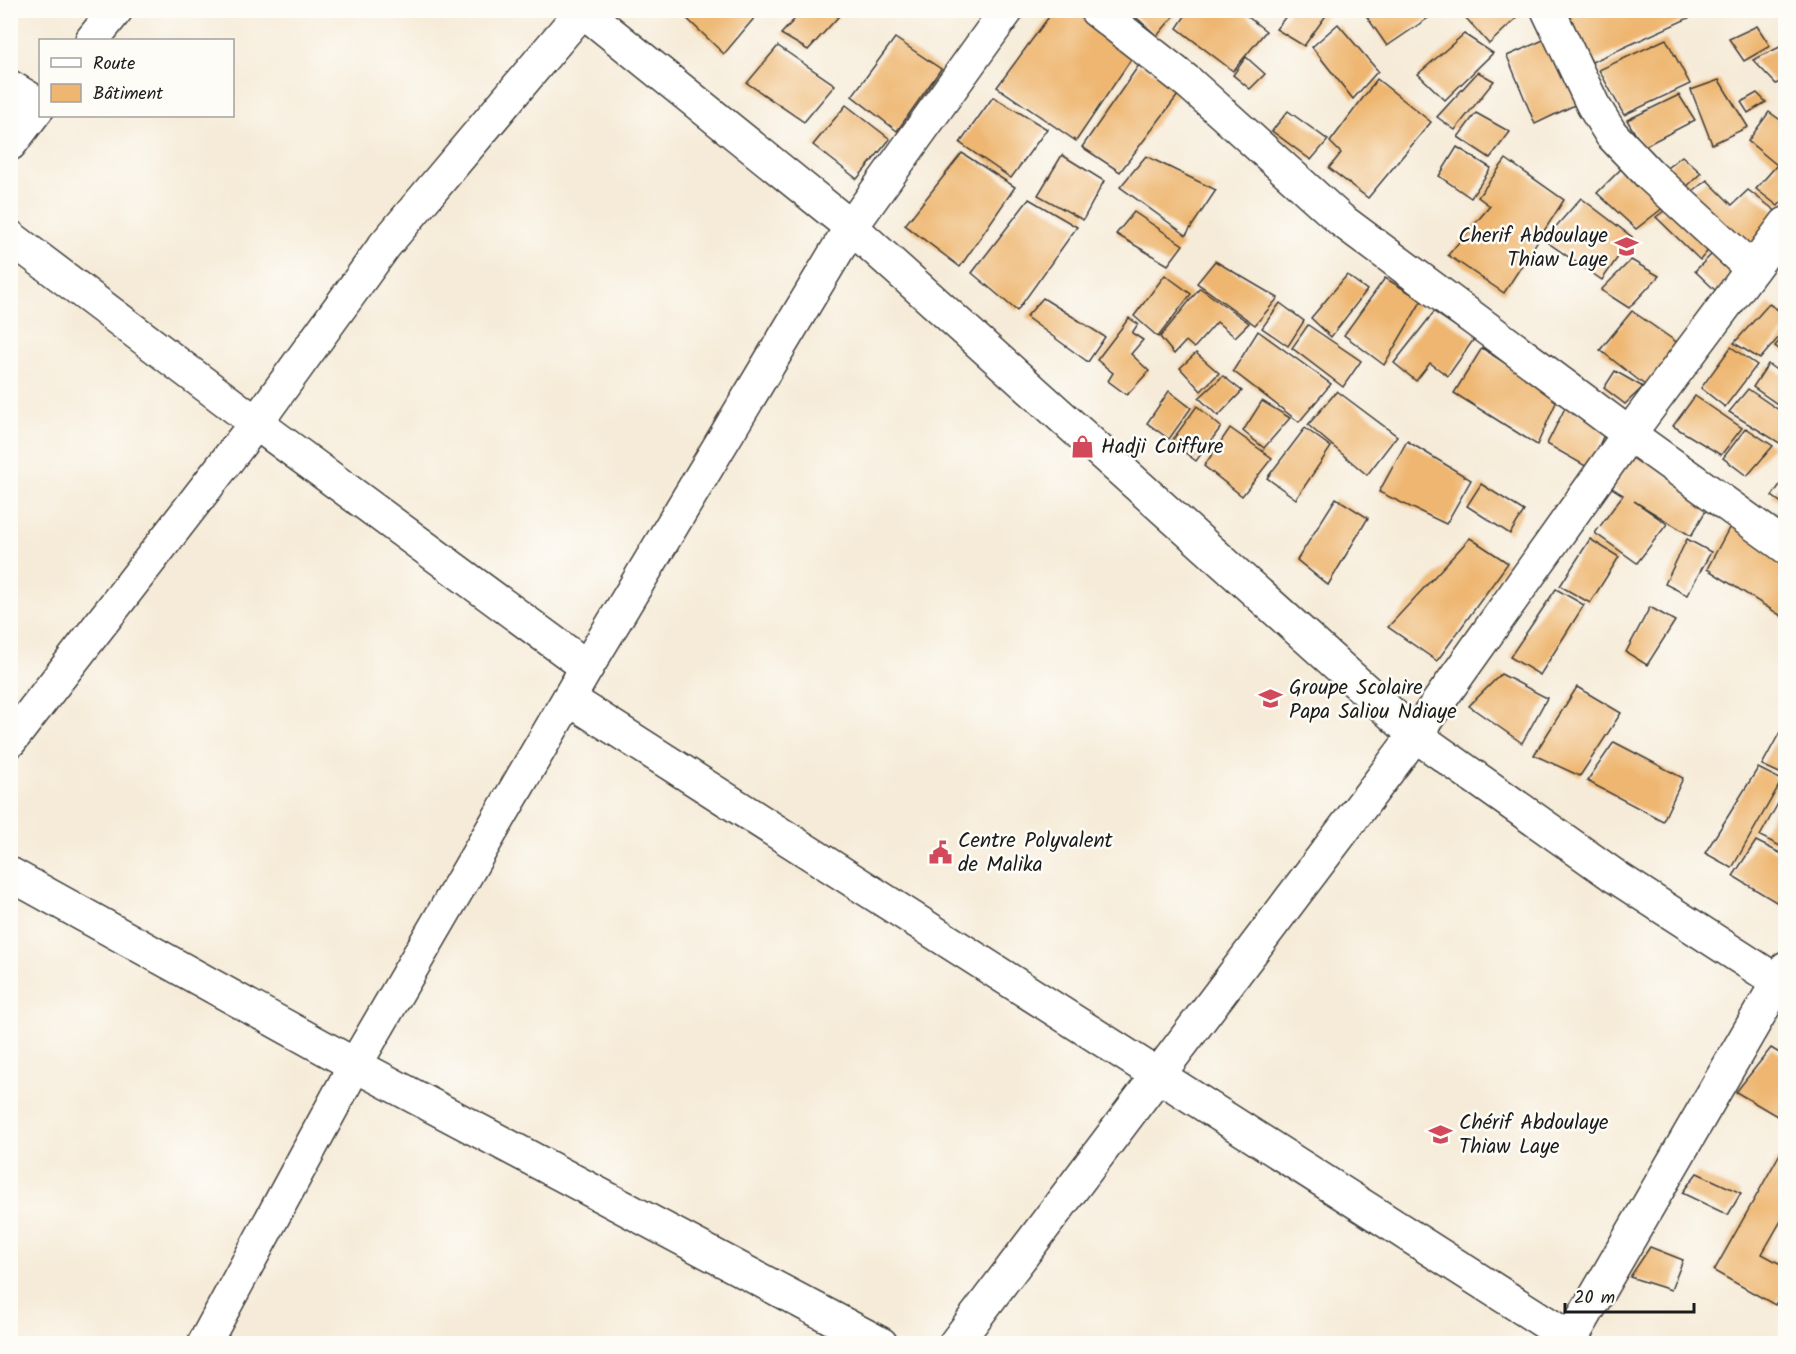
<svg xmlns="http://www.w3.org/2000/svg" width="1796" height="1354" font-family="Kalam,sans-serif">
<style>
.building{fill:#eeb670}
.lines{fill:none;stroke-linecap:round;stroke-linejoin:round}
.minor-casing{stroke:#3d3b38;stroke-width:36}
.tertiary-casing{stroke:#3d3b38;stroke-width:36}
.minor{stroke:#fff;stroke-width:33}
.tertiary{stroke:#fff;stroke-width:33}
.labels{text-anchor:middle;stroke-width:5;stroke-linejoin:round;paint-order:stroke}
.poi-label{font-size:21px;fill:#1c1c1c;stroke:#fdfcf7;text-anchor:start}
</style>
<rect width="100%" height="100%" fill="#fdfcf7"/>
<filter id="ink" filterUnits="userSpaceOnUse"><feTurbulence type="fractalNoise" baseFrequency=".0167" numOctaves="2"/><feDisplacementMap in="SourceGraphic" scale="12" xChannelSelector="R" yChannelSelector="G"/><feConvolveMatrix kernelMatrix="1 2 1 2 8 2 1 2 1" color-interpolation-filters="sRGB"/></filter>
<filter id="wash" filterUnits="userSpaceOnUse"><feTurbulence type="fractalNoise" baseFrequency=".008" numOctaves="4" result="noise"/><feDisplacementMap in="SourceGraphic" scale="24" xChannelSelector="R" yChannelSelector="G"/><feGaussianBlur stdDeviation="1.35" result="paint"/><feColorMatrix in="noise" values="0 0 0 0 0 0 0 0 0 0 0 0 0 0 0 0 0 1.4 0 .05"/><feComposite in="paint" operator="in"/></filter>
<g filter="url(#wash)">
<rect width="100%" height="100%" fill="#f6ebd8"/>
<g id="blocks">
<g class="building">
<path d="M678 10H761L724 54Z"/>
<path d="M803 10H832L839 16 808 50 781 34Z"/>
<path d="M1054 10H1072L1136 52 1076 141 997 87Z"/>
<path d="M1128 10H1179L1157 36Z"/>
<path d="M1189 10H1239L1266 31 1233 71 1177 28Z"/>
<path d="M1291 10H1330L1304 46 1276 29Z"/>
<path d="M1378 10H1440L1387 46 1367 17Z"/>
<path d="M1459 10H1525L1489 44Z"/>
<path d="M1563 10H1687L1691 17 1592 62Z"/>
<path d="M1338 24 1378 71 1353 99 1312 47Z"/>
<path d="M1757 26 1770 46 1744 61 1729 39Z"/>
<path d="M1464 34 1493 53 1445 100 1418 74Z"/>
<path d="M1557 34 1581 102 1535 124 1507 56Z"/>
<path d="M895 38 941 69 897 131 852 96Z"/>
<path d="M1666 39 1690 84 1624 115 1599 70Z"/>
<path d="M1786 44V77L1776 84 1753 60Z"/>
<path d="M778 46 835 85 804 122 747 83Z"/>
<path d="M1246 57 1265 74 1250 89 1233 75Z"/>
<path d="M1139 65 1184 87 1120 172 1082 147Z"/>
<path d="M1478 72 1494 81 1455 130 1437 117Z"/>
<path d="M1377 79 1431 122 1368 198 1329 168 1341 153 1330 142Z"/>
<path d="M1719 80 1748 127 1712 144 1691 90Z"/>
<path d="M1757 93 1766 102 1748 113 1741 102Z"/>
<path d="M1679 95 1695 120 1643 147 1627 120Z"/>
<path d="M993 97 1047 129 1011 178 960 143Z"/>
<path d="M846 105 890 139 857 179 813 145Z"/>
<path d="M1288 111 1328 140 1311 160 1272 131Z"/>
<path d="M1769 112 1786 124V197L1778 206 1756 189 1777 165 1748 141Z"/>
<path d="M1476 113 1510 132 1490 158 1458 137Z"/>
<path d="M1457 147 1491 168 1471 198 1439 176Z"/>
<path d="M962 153 1015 187 960 267 905 225Z"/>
<path d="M1062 155 1104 181 1083 220 1038 195Z"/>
<path d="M1146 156 1216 190 1186 235 1120 187Z"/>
<path d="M1682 156 1701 173 1682 191 1662 172Z"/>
<path d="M1506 159 1564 200 1504 293 1448 255 1490 206 1478 197Z"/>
<path d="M1628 162 1673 200 1636 229 1597 193Z"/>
<path d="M1707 180 1732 205 1748 190 1781 215 1749 253 1689 194Z"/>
<path d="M1581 198 1632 237 1602 280 1544 240Z"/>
<path d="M1029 199 1077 227 1017 311 972 273Z"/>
<path d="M1676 202 1718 239 1700 260 1656 217Z"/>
<path d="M1134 212 1183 245 1168 265 1116 234Z"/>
<path d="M1721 245 1741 262 1717 292 1695 271Z"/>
<path d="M1631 260 1659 276 1629 308 1601 290Z"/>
<path d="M1215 261 1278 298 1255 325 1197 283Z"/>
<path d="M1165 275 1191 294 1158 337 1134 316Z"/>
<path d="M1347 275 1367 290 1331 337 1311 318Z"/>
<path d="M1385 278 1422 300 1384 365 1344 335Z"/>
<path d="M1200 288 1249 323 1235 337 1217 322 1194 348 1186 341 1174 354 1160 337Z"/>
<path d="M1043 298 1105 337 1088 362 1026 317Z"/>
<path d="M1280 303 1304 321 1288 346 1262 328Z"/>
<path d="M1769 304 1786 315V329L1760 359 1734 343Z"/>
<path d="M1632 311 1685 348 1655 393 1600 350Z"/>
<path d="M1434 312 1474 339 1448 376 1430 363 1416 381 1394 363Z"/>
<path d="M1129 318 1138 324 1132 333 1143 340 1131 354 1149 371 1127 395 1108 381 1113 373 1097 360Z"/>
<path d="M1308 325 1361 361 1343 387 1292 348Z"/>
<path d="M1258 331 1331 384 1299 422 1233 371Z"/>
<path d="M1786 333V354L1775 346Z"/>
<path d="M1731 347 1757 365 1725 407 1701 388Z"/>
<path d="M1482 348 1558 398 1537 445 1454 393Z"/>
<path d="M1196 353 1219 373 1201 391 1180 368Z"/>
<path d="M1768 364 1786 377V410L1753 387Z"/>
<path d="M1615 371 1643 387 1625 404 1604 388Z"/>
<path d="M1223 376 1242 391 1218 416 1199 398Z"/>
<path d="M1748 389 1786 415V447L1729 412Z"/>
<path d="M1169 391 1191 408 1169 439 1147 423Z"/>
<path d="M1337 391 1397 436 1367 475 1308 425Z"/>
<path d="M1695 396 1742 428 1721 455 1673 426Z"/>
<path d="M1262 401 1290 418 1264 448 1243 431Z"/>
<path d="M1197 406 1221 427 1196 461 1171 442Z"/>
<path d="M1566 406 1607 428 1589 468 1547 444Z"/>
<path d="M1230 428 1272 458 1242 496 1204 466Z"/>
<path d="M1305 428 1331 447 1296 499 1267 478Z"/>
<path d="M1746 428 1773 446 1747 476 1723 458Z"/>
<path d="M1407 441 1471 480 1446 524 1379 492Z"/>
<path d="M1636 446 1712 500 1691 536 1634 501 1667 524 1637 563 1595 533 1623 495 1612 488Z"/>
<path d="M1786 476V506L1772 496Z"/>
<path d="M1481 484 1524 511 1510 534 1467 506Z"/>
<path d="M1336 498 1368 518 1328 585 1297 560Z"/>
<path d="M1734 519 1786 556V619L1707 569Z"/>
<path d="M1470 538 1508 563 1437 661 1388 627Z"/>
<path d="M1590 539 1619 557 1590 603 1560 586Z"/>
<path d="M1687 539 1711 552 1687 595 1665 584Z"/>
<path d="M1556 589 1584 605 1540 675 1510 657Z"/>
<path d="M1650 607 1675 621 1647 665 1626 652Z"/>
<path d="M1501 674 1547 698 1522 743 1469 706Z"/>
<path d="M1577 687 1621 713 1580 776 1534 755Z"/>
<path d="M1786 721V776L1762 765Z"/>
<path d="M1614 742 1683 778 1663 821 1587 781Z"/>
<path d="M1758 768 1782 780 1732 868 1705 853Z"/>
<path d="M1786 789V849L1760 836Z"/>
<path d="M1756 841 1786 856V908L1733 876Z"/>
<path d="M1771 1048 1786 1057V1077L1780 1087 1786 1091V1113L1782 1119 1736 1092Z"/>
<path d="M1786 1143V1212L1762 1254 1786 1267V1286L1775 1305 1714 1271Z"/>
<path d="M1697 1173 1741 1193 1728 1215 1682 1193Z"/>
<path d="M1650 1247 1683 1260 1671 1290 1630 1277Z"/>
</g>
</g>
</g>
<g filter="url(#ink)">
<use href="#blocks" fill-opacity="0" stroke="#3d3b38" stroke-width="1.5"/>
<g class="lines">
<defs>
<g id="minor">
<path d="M1096 10 1189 83 1341 220 1629 434 1786 547"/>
<path d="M1548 10 1593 105 1611 134 1650 175 1752 269"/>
<path d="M92 40 116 10"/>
<path d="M10 87 40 105"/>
<path d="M10 144 40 105"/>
<path d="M10 237 256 423 587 667"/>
<path d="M569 699 1571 1339"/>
<path d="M10 741 256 423 385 245 582 11"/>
<path d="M10 874 355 1065 881 1344"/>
<path d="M204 1344 355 1065 587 667 851 227 1007 10"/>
<path d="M955 1344 1415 735 1629 434 1786 224"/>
<path d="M1568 1344 1786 968"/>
</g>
<path id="tertiary" d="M582 10 851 227 1415 735 1616 877 1786 987"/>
</defs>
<use href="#minor" class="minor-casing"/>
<use href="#tertiary" class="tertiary-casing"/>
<use href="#minor" class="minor"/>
<use href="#tertiary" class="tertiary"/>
</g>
</g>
<defs>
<symbol id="school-bare" viewBox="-9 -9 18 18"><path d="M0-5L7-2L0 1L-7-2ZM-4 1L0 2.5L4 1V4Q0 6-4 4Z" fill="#d1495b" stroke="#fdfcf7" stroke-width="2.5" paint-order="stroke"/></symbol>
<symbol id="shop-bare" viewBox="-9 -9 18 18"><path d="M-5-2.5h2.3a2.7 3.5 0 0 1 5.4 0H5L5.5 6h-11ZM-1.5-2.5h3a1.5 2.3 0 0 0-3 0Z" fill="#d1495b" stroke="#fdfcf7" stroke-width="2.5" paint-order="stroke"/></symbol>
<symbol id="civic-bare" viewBox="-9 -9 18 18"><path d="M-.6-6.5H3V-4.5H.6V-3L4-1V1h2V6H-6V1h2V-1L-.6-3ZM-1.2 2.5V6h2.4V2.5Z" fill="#d1495b" stroke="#fdfcf7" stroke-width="2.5" paint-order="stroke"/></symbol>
</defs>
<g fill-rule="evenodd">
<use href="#school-bare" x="1610" y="230" width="33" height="33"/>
<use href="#shop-bare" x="1066" y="430" width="33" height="33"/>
<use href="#school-bare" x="1254" y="682" width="33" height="33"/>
<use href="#civic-bare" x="924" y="836" width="33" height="33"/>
<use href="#school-bare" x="1424" y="1118" width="33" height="33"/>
</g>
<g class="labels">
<g class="poi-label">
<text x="1608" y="242" text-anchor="end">Cherif Abdoulaye<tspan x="1608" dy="24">Thiaw Laye</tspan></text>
<text x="1101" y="453">Hadji Coiffure</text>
<text x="1289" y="694">Groupe Scolaire<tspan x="1289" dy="24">Papa Saliou Ndiaye</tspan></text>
<text x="958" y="847">Centre Polyvalent<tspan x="958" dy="24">de Malika</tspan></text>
<text x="1459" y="1129">Chérif Abdoulaye<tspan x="1459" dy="24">Thiaw Laye</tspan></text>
</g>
</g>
<rect width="1796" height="1354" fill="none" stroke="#fdfcf7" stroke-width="36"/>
<rect x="39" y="39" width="195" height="78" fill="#fdfcf7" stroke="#a3a29f" stroke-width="1.5"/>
<rect x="51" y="58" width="30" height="9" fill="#ffffff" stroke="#a3a29f" stroke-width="1.5"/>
<text x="93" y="69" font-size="18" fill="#1c1c1c">Route</text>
<rect x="51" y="84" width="30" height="18" fill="#eeb670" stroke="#a3a29f" stroke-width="1.5"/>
<text x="93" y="99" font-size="18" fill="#1c1c1c">Bâtiment</text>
<path d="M1565 1303v9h129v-9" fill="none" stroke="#1c1c1c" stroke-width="3"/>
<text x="1574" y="1303" font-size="18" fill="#1c1c1c" stroke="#fdfcf7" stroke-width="4.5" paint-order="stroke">20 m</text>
</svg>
